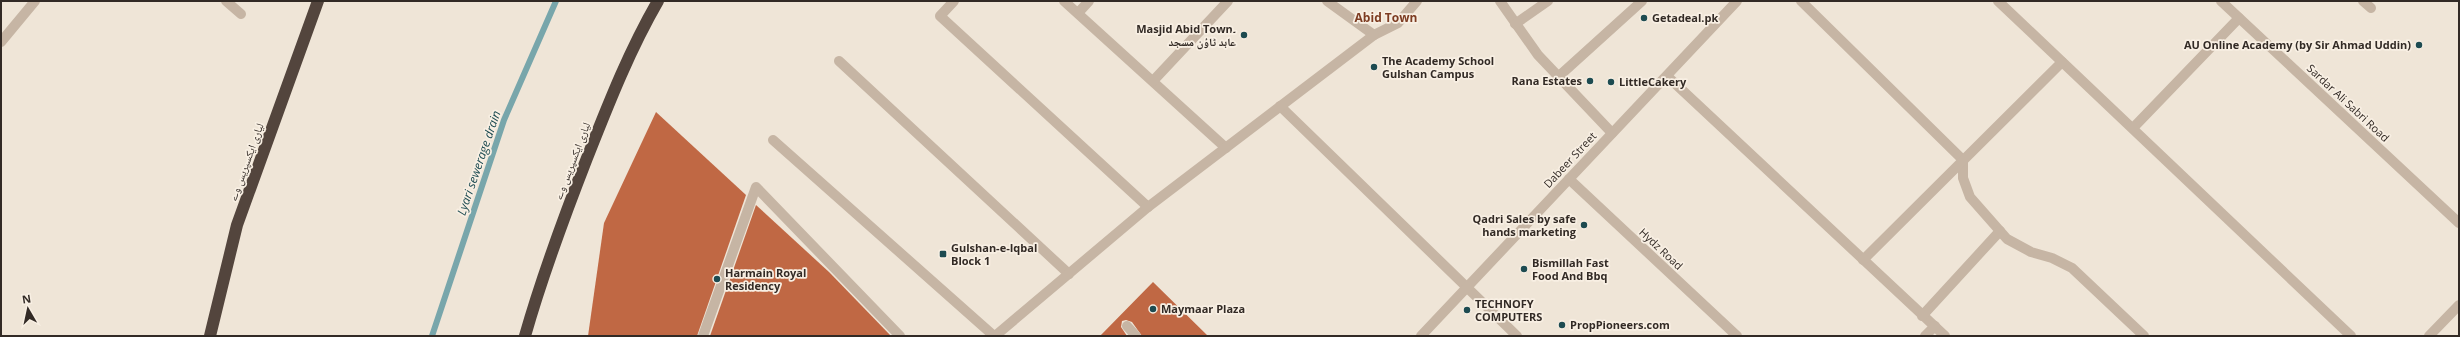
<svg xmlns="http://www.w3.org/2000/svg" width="2460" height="337" font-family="'Open Sans','Noto Naskh Arabic',sans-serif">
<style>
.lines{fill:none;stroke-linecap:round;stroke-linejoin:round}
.stream{stroke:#78a6ab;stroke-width:6}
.building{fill:#c06844}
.minor{stroke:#c6b5a4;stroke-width:10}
.highway{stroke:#53453d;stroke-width:12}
.poi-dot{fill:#1d4b51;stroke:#f8efe3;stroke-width:1.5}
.labels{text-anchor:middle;stroke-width:3.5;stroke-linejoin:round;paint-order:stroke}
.poi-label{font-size:11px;font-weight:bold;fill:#322a25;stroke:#f8efe3;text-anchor:start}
.street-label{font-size:11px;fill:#322a25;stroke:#f8efe3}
.neighbourhood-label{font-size:12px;font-weight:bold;fill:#7d3c22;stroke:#f8efe3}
.water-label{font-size:12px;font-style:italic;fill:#1d4b51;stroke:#f8efe3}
</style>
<rect width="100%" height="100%" fill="#efe5d7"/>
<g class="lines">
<path class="stream" d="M432 336 504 120 556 1"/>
</g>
<g class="building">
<path d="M656 112 746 195 697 336H588L604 223Z"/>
<path d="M756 205 829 272 891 336H710Z"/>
<path d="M1153 282 1208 336H1142L1132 322 1126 320 1122 321 1121 327 1127 336H1100Z"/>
</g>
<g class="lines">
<g class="minor">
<path d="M226 1 241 14"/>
<path d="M954 1 940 16 1148 207"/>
<path d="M1064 1 1226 148"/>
<path d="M1327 1 1374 35 1398 23 1417 1"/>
<path d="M1500 1 1538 55 1612 133"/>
<path d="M1801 1 1963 160V178L1970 197 2007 239 2031 252 2052 258 2072 268 2144 336"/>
<path d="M1998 1 2351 336"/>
<path d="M2221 1 2459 223"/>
<path d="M2363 1 2371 8"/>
<path d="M1078 13 1089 1"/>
<path d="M1515 24 1548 1"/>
<path d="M1 42 35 1"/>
<path d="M839 61 1069 274"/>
<path d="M1667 76 1945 336"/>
<path d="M1558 77 1642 1"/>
<path d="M1153 81 1228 1"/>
<path d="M1280 106 1517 336"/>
<path d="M2133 128 2239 18"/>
<path d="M773 140 994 336"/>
<path d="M1569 179 1737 336"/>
<path d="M1863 260 2062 62"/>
<path d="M1922 316 2000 231"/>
<path d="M1127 326 1136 336"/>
<path d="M703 336 756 187 900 336"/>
<path d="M995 336 1148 207 1374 35"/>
<path d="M1421 336 1737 1"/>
<path d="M1925 336 1935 326"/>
<path d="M2429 336 2459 305"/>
</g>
<g class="highway">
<path d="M210 336 237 225 318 1"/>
<path d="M525 336C542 276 564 217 587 158 608 105 629 51 658 1"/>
</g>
</g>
<g class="poi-dot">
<circle cx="1644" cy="18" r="4"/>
<circle cx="1244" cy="35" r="4"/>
<circle cx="2419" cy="45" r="4"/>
<circle cx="1374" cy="67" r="4"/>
<circle cx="1590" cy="81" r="4"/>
<circle cx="1611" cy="82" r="4"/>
<circle cx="1584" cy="225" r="4"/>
<rect x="939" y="250" width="8" height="8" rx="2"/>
<circle cx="1524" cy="269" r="4"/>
<circle cx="717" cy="279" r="4"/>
<circle cx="1153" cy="309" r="4"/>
<circle cx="1467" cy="310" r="4"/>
<circle cx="1562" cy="325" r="4"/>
</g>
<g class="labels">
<g class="poi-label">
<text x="1652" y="22">Getadeal.pk</text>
<text x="1236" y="33" text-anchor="end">Masjid Abid Town۔<tspan x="1236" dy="13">عابد ٹاؤن مسجد</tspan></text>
<text x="2411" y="49" text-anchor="end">AU Online Academy (by Sir Ahmad Uddin)</text>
<text x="1382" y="65">The Academy School<tspan x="1382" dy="13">Gulshan Campus</tspan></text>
<text x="1582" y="85" text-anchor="end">Rana Estates</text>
<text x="1619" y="86">LittleCakery</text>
<text x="1576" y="223" text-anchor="end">Qadri Sales by safe<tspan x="1576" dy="13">hands marketing</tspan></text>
<text x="951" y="252">Gulshan-e-Iqbal<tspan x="951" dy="13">Block 1</tspan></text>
<text x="1532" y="267">Bismillah Fast<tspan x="1532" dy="13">Food And Bbq</tspan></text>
<text x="725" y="277">Harmain Royal<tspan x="725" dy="13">Residency</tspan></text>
<text x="1475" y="308">TECHNOFY<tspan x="1475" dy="13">COMPUTERS</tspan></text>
<text x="1161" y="313">Maymaar Plaza</text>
<text x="1570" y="329">PropPioneers.com</text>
</g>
<g class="street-label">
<text transform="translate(2348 103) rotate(43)" y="4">Sardar Ali Sabri Road</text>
<text transform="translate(1570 160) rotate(-47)" y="4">Dabeer Street</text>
<text transform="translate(572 161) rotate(-69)" y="4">لیاری ایکسپریس وے</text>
<text transform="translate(246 162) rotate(-70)" y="4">لیاری ایکسپریس وے</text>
<text transform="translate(1661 249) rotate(43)" y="4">Hydz Road</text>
</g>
<g class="neighbourhood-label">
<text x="1386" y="22">Abid Town</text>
</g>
<g class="water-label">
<text transform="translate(479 163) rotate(-71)" y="4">Lyari sewerage drain</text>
</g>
</g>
<rect width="2460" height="337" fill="none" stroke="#322a25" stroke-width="4"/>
<g transform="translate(28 309) rotate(351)" stroke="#f8efe3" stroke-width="3" paint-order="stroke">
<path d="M0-3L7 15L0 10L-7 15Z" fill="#322a25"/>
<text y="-6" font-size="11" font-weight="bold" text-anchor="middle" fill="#322a25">N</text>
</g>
</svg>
